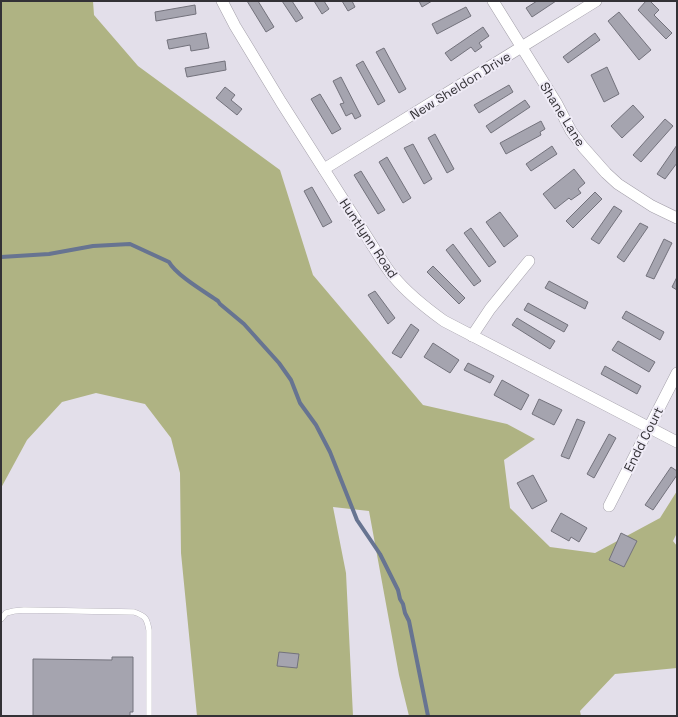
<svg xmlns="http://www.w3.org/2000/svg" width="678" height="717" font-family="'Space Grotesk',sans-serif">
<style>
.forest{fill:#afb383}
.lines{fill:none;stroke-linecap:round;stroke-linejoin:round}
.stream{stroke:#677491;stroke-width:4}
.building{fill:#a5a4af;stroke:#73727c}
.service-casing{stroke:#a39fa9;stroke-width:6}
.minor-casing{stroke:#a39fa9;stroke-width:12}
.service{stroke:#fff;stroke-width:5.5}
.minor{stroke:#fff;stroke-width:11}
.labels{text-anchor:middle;stroke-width:4;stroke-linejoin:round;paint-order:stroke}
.street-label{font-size:13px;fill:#333136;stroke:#f0ecf7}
</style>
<rect width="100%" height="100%" fill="#e3dfea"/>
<path class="forest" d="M1 1H93L94 15 138 66 280 170 313 275 423 405 507 424 535 439 504 460 510 508 550 547 595 553 660 518 677 491V533L673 541 677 546V668L615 674 580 711 581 716H409L399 675 369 511 333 507 346 573 353 716H197L181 553 180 473 171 438 145 404 96 393 62 402 27 440 1 488Z"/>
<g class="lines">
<path class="stream" d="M1 257 49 254 93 246 130 244 169 262C176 275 205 292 218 301L220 304 244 324 279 363 291 380 300 403 316 425 330 452 357 520 380 554 398 590 400 599 403 604 405 613 409 621 428 716"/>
</g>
<g class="building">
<path d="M247 1H258L274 27 266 32Z"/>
<path d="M282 1H292L303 18 296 22Z"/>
<path d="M314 1H324L329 9 322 14Z"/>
<path d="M342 1H352L355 7 348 11Z"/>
<path d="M419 1H432L422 7Z"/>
<path d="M537 1H556L532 17 526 8Z"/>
<path d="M646 1H650L659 10 654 15 672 33 666 39 638 10Z"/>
<path d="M195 5 196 14 156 21 155 12Z"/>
<path d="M466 7 471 16 437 34 432 24Z"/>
<path d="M619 12 651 50 639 60 608 21Z"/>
<path d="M483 27 489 36 479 43 482 47 475 52 471 47 451 61 445 53Z"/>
<path d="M206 33 209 48 191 51 190 45 169 49 167 40Z"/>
<path d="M595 33 600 40 568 63 563 57Z"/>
<path d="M384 48 406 89 399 93 376 52Z"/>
<path d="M225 61 226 70 187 77 185 68Z"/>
<path d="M363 61 385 101 378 105 356 65Z"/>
<path d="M607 67 619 94 604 102 591 75Z"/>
<path d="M341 77 361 116 355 119 352 113 346 116 340 104 344 103 333 81Z"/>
<path d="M509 85 513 92 479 113 474 105Z"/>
<path d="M225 87 235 95 231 100 242 109 237 115 216 98Z"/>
<path d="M320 94 341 129 332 134 311 99Z"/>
<path d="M525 100 530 107 491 133 486 126Z"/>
<path d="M633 105 644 117 622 138 611 126Z"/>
<path d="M665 119 673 126 641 162 633 155Z"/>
<path d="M541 121 545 129 540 132 541 135 506 154 500 143Z"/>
<path d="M435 134 454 169 447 173 428 138Z"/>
<path d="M413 144 432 179 424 184 404 148Z"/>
<path d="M677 145V163L665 179 657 174Z"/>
<path d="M552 146 557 154 531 171 526 164Z"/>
<path d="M387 157 411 198 403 203 379 162Z"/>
<path d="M574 169 585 183 578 189 581 193 571 200 569 198 555 209 543 194Z"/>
<path d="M361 171 385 210 378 214 354 175Z"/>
<path d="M312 187 332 222 323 227 304 191Z"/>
<path d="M595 192 602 199 573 228 566 221Z"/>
<path d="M614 206 622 211 599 244 591 239Z"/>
<path d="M500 212 518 236 504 247 486 222Z"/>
<path d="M640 223 648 227 624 262 617 257Z"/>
<path d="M471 228 496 262 489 267 464 233Z"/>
<path d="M664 239 672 243 654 279 646 276Z"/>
<path d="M453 244 481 281 474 286 446 250Z"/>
<path d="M433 266 465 298 459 304 427 272Z"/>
<path d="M677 277V290L672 287Z"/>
<path d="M549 281 588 302 585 309 545 288Z"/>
<path d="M375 291 395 318 388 324 368 295Z"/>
<path d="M528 303 568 325 564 332 524 310Z"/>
<path d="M626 311 664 332 660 340 622 318Z"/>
<path d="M517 318 555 341 550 349 512 325Z"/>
<path d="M411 324 419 330 401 358 392 353Z"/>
<path d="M618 341 655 362 649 372 612 350Z"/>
<path d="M433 343 459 360 450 373 424 357Z"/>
<path d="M468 363 494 376 490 383 464 370Z"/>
<path d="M605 366 641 386 637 394 601 374Z"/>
<path d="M502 380 529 395 521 410 494 395Z"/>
<path d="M539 399 562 410 554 425 532 414Z"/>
<path d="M577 419 585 422 569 459 561 456Z"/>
<path d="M609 434 616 438 594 478 587 474Z"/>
<path d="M671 467 677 471V475L653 510 645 505Z"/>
<path d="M533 475 547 501 532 509 517 483Z"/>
<path d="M561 513 587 528 579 542 571 537 569 541 551 531Z"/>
<path d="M621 533 637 541 624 567 609 560Z"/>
<path d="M279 652 299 654 297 668 277 666Z"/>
<path d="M112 657H133V712H130V716H33V659L112 660Z"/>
</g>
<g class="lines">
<defs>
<path id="service" d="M1 619 6 613 14 611 24 610 134 612C146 616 147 619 149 630V716"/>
<g id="minor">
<path d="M222 1 235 26 281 102 381 259C385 265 389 272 394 277 408 294 426 308 444 321L677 442"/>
<path d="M493 1 557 104 571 131 583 147 606 173 618 184 652 206 677 218"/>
<path d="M324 169 596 1"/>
<path d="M472 336 490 309 529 261"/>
<path d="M609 506 677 373"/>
</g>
</defs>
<use href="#service" class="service-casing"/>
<use href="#minor" class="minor-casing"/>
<use href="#service" class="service"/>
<use href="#minor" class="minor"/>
</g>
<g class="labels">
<g class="street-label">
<text transform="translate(460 85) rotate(-32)" y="5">New Sheldon Drive</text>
<text transform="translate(563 114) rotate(58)" y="5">Shane Lane</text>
<text transform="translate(369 238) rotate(56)" y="5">Huntlynn Road</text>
<text transform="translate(643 439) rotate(-63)" y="5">Endd Court</text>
</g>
</g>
<rect width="678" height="717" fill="none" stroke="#333136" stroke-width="4"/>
</svg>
